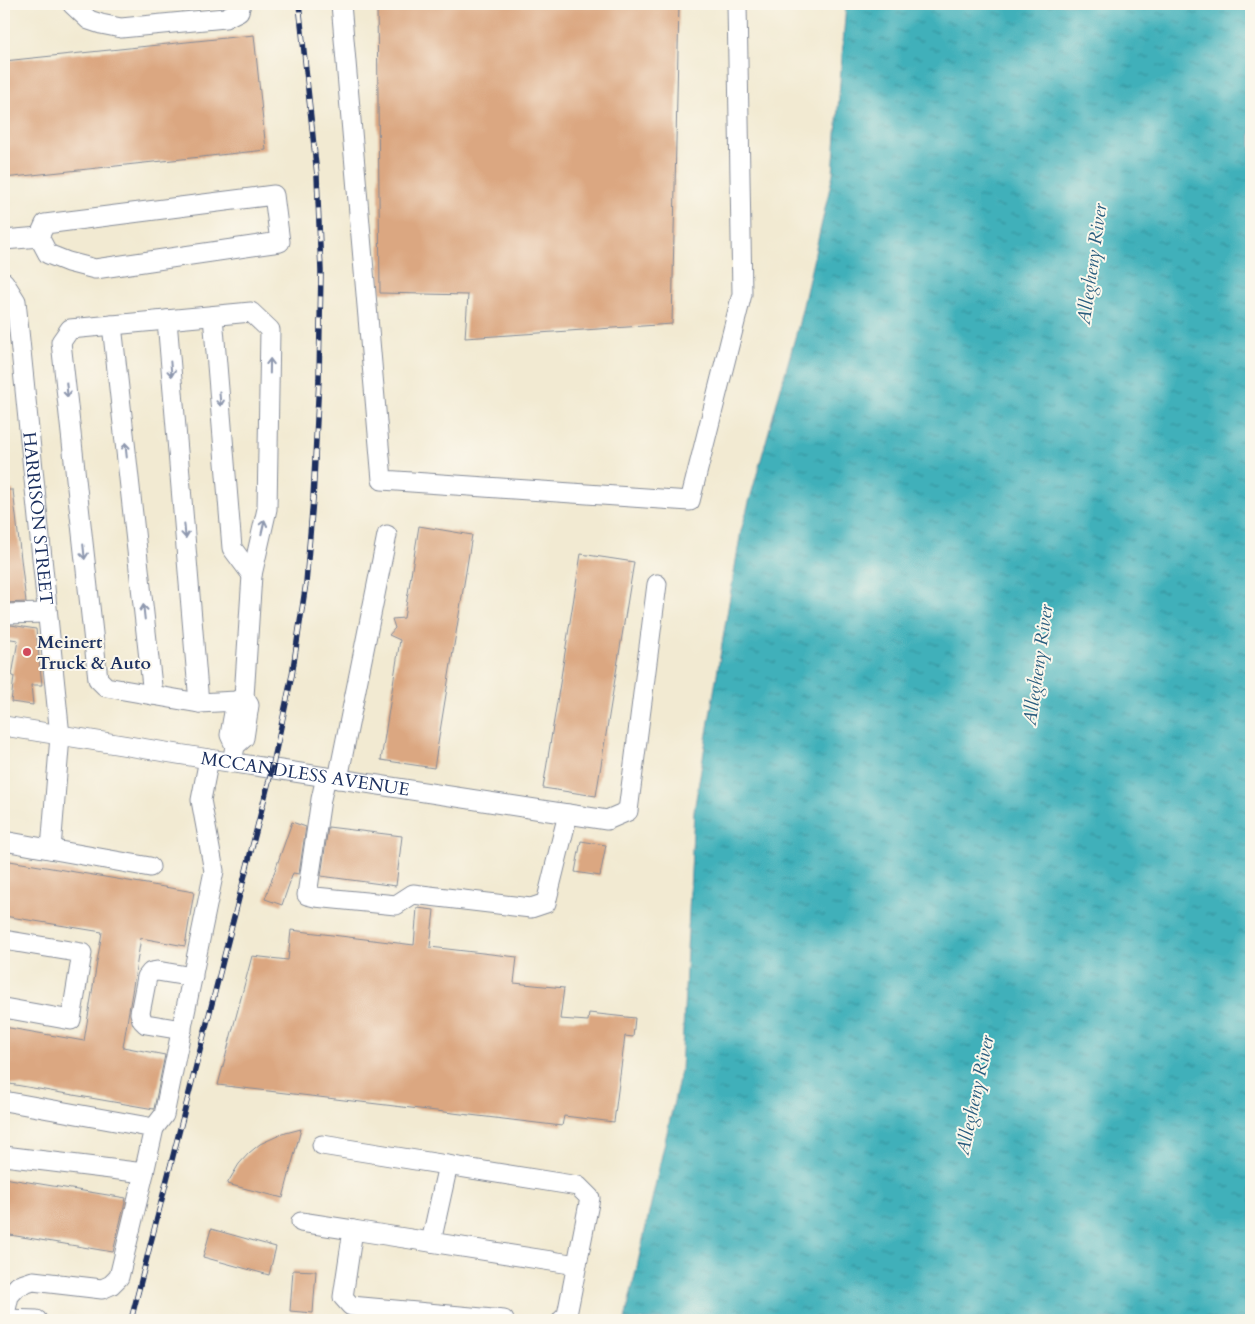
<svg xmlns="http://www.w3.org/2000/svg" width="1255" height="1324" font-family="Cardo,serif">
<style>
.water{fill:url(#water-ripples);stroke:#2e708c}
.building{fill:#dba781}
.lines{fill:none;stroke-linecap:round;stroke-linejoin:round}
.minor-casing{stroke:#868c98;stroke-width:21}
.minor{stroke:#fff;stroke-width:19}
.rail-casing{stroke:#1b2f5e;stroke-width:5.5}
.rail{stroke:#fbf7ec;stroke-width:4;stroke-dasharray:11;stroke-linecap:butt}
.oneway{stroke:#8d97ae}
.poi-dot{fill:#d1495b;stroke:#fbf7ec;stroke-width:2}
.labels{text-anchor:middle;stroke-width:4;stroke-linejoin:round;paint-order:stroke}
.street-label{font-size:18px;fill:#1b2f5e;stroke:#fbf7ec}
.poi-label{font-size:18px;font-weight:bold;fill:#1b2f5e;stroke:#fbf7ec;text-anchor:start}
.water-label{font-size:19px;font-style:italic;fill:#285c7e;stroke:#fbf7ec}
</style>
<defs>
<pattern id="water-ripples" width="26" height="14" patternUnits="userSpaceOnUse" patternTransform="scale(1.25)"><rect width="26" height="14" fill="#40b0ba"/><path d="M2 4q2-2 4 0t4 0M15 11q2-2 4 0t4 0" fill="none" stroke="#35909a"/></pattern>
</defs>
<rect width="100%" height="100%" fill="#fbf7ec"/>
<filter id="ink" filterUnits="userSpaceOnUse"><feTurbulence type="fractalNoise" baseFrequency=".02" numOctaves="2"/><feDisplacementMap in="SourceGraphic" scale="10" xChannelSelector="R" yChannelSelector="G"/><feConvolveMatrix kernelMatrix="1 2 1 2 8 2 1 2 1" color-interpolation-filters="sRGB"/></filter>
<filter id="wash" filterUnits="userSpaceOnUse"><feTurbulence type="fractalNoise" baseFrequency=".0096" numOctaves="4" result="noise"/><feDisplacementMap in="SourceGraphic" scale="20" xChannelSelector="R" yChannelSelector="G"/><feGaussianBlur stdDeviation="1.12" result="paint"/><feColorMatrix in="noise" values="0 0 0 0 0 0 0 0 0 0 0 0 0 0 0 0 0 1.4 0 .05"/><feComposite in="paint" operator="in"/></filter>
<g filter="url(#wash)">
<rect width="100%" height="100%" fill="#f2ead2"/>
<path class="water" d="M846 4H1251V1320H625L681 1070 694 811 741 531 798 327 833 174Z"/>
<g id="blocks">
<g class="building">
<path d="M377 4H679L672 324 465 338 468 295 380 293Z"/>
<path d="M254 35 266 150 4 178V61Z"/>
<path d="M4 490H13L26 602 4 603Z"/>
<path d="M419 526 472 535 434 768 381 760 400 640 389 635 395 628 392 619 404 618Z"/>
<path d="M581 554 634 562 596 796 543 788Z"/>
<path d="M4 625H11L36 629 42 685H31L33 705 11 702 14 676H12L18 640 4 638Z"/>
<path d="M292 822 306 827 299 874 293 873 282 905 265 899Z"/>
<path d="M328 827 402 836 396 886 321 876Z"/>
<path d="M581 841 606 845 600 876 575 872Z"/>
<path d="M4 860 194 892 185 946 141 938 123 1047 165 1055 154 1109 4 1083V1027L84 1041 102 932 4 916Z"/>
<path d="M417 908 434 910 430 947 517 957 514 983 564 988 560 1019 588 1021 589 1013 635 1018 633 1037 625 1036 614 1122 564 1116 562 1126 218 1085 252 956 288 960 291 930 414 945Z"/>
<path d="M301 1129 283 1198 227 1184 239 1164 249 1153 260 1144 282 1134Z"/>
<path d="M4 1178 126 1198 113 1252 4 1234Z"/>
<path d="M211 1229 276 1247 269 1275 203 1257Z"/>
<path d="M293 1270 316 1271 313 1313 290 1311Z"/>
</g>
</g>
</g>
<g filter="url(#ink)">
<use href="#blocks" fill-opacity="0" stroke="#868c98" stroke-width="1"/>
<g class="lines">
<defs>
<g id="minor">
<path d="M72 4 89 20 101 24 121 28 225 18 239 11 241 4"/>
<path d="M341 4 382 480 690 501 742 294 737 4"/>
<path d="M274 195 280 242 95 269 68 262 48 254 39 237 45 224Z"/>
<path d="M4 240 39 237"/>
<path id="s1" d="M4 282 16 301 60 736 51 849"/>
<path d="M213 316 232 548 252 575"/>
<path d="M167 320 199 703"/>
<path d="M112 325 153 695"/>
<path d="M4 614 47 613"/>
<path d="M236 701 199 703 106 687 98 679 61 342 70 329 251 312 270 330 267 509 252 575 244 697"/>
<path id="s2" d="M4 726 209 759 607 820 628 811 657 584"/>
<path d="M232 763 235 746 230 735 236 701 244 697 249 705 244 738 235 746"/>
<path d="M326 777 321 799 307 895 315 897 396 905 413 894 531 908 546 903 568 814"/>
<path d="M338 779 387 535"/>
<path d="M4 841 150 867"/>
<path d="M4 940 82 953 71 1020 4 1008"/>
<path d="M182 1030 146 1024 142 1020 140 1013 147 977 151 972 157 971 193 977"/>
<path d="M4 1101 154 1128 144 1173 4 1156"/>
<path d="M154 1128 164 1115 214 871 201 800 209 759"/>
<path d="M322 1145 578 1186 590 1198 567 1315 562 1320"/>
<path d="M301 1222 353 1230 343 1297 351 1306 504 1320"/>
<path d="M353 1230 577 1265"/>
<path d="M431 1242 448 1165"/>
<path d="M4 1319 9 1296 18 1286 33 1281 102 1289 111 1285 119 1277 144 1173"/>
<path d="M4 1319 37 1320"/>
</g>
</defs>
<use href="#minor" class="minor-casing"/>
<use href="#minor" class="minor"/>
<defs>
<path id="rail" d="M131 1320 272 769 292 675 306 583 313 499 319 379 321 271 317 175 299 4"/>
</defs>
<use href="#rail" class="rail-casing"/>
<use href="#rail" class="rail"/>
</g>
<defs><path id="oneway-shaft" d="M-6 0H5M1.5-3L5.5 0L1.5 3" fill="none" stroke-width="1.6" stroke-linecap="round" stroke-linejoin="round" transform="scale(1.25)"/></defs>
<g class="oneway">
<use href="#oneway-shaft" transform="translate(270 366) rotate(-89)"/>
<use href="#oneway-shaft" transform="translate(171 369) rotate(85)"/>
<use href="#oneway-shaft" transform="translate(67 390) rotate(84)"/>
<use href="#oneway-shaft" transform="translate(220 399) rotate(85)"/>
<use href="#oneway-shaft" transform="translate(126 450) rotate(-96)"/>
<use href="#oneway-shaft" transform="translate(263 527) rotate(-77)"/>
<use href="#oneway-shaft" transform="translate(185 531) rotate(85)"/>
<use href="#oneway-shaft" transform="translate(84 552) rotate(84)"/>
<use href="#oneway-shaft" transform="translate(144 612) rotate(-96)"/>
</g>
</g>
<circle class="poi-dot" cx="27" cy="652" r="5"/>
<g class="labels">
<g class="street-label">
<text dy="6" stroke="none"><textPath href="#s1" startOffset="241">HARRISON STREET</textPath></text>
<text dy="6" stroke="none"><textPath href="#s2" startOffset="305">MCCANDLESS AVENUE</textPath></text>
</g>
<g class="poi-label">
<text x="37" y="648">Meinert<tspan x="37" dy="21">Truck &amp; Auto</tspan></text>
</g>
<g class="water-label">
<text transform="translate(1091 264) rotate(-82)" y="7">Allegheny River</text>
<text transform="translate(1037 665) rotate(-82)" y="7">Allegheny River</text>
<text transform="translate(974 1095) rotate(-78)" y="7">Allegheny River</text>
</g>
</g>
<rect width="1255" height="1324" fill="none" stroke="#fbf7ec" stroke-width="20"/>
</svg>
